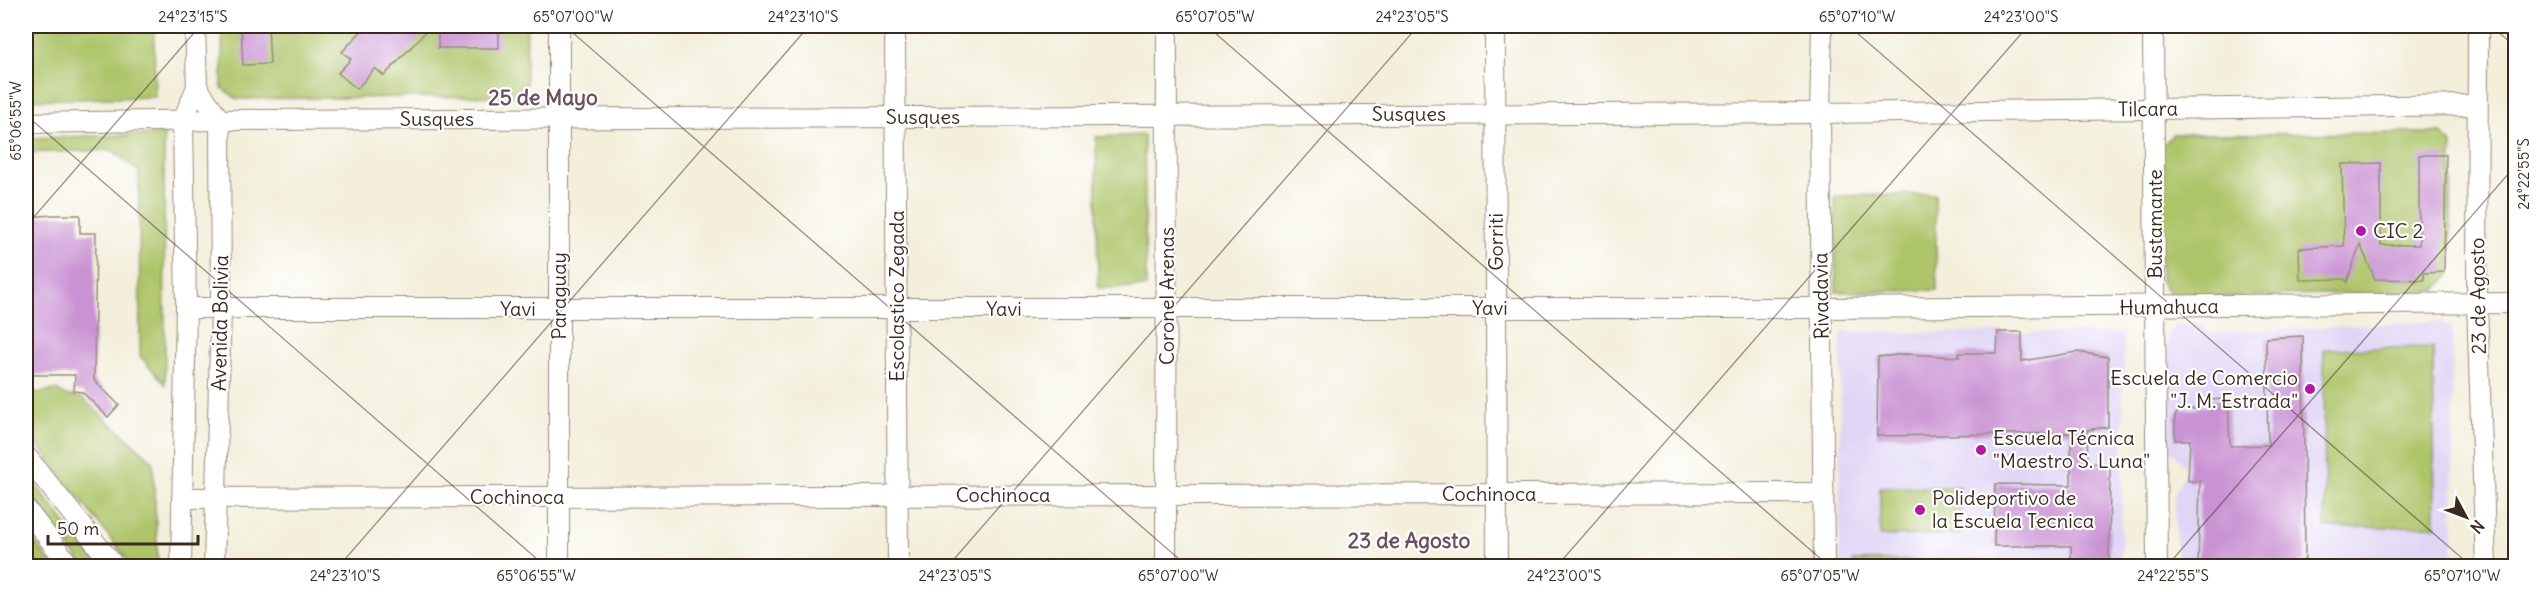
<svg xmlns="http://www.w3.org/2000/svg" width="2541" height="592" font-family="Delius,sans-serif">
<style>
.built{fill:#dfd5f5}
.green{fill:#aec469;stroke:#747744;stroke-width:1.5}
.building{fill:#c992d3}
.lines{fill:none;stroke-linecap:round;stroke-linejoin:round}
.minor-casing{stroke:#978c7c;stroke-width:22}
.minor{stroke:#fff;stroke-width:20}
.ticks{fill:none;stroke:#3b2a1e;stroke-width:1.5;stroke-opacity:0.45}
.poi-dot{fill:#b5179e;stroke:#fff;stroke-width:2}
.labels{text-anchor:middle;stroke-width:4.5;stroke-linejoin:round;paint-order:stroke}
.street-label{font-size:20px;fill:#3b2a1e;stroke:#fff}
.poi-label{font-size:20px;fill:#3b2a1e;stroke:#fff;text-anchor:start}
.neighbourhood-label{font-size:21px;font-weight:bold;fill:#6d4e5d;stroke:#fff}
.neatline{fill:none;stroke:#3b2a1e;stroke-width:2}
.ticks-label{font-size:15px;text-anchor:middle;fill:#3b2a1e}
</style>
<rect width="100%" height="100%" fill="#fff"/>
<filter id="ink" filterUnits="userSpaceOnUse"><feTurbulence type="fractalNoise" baseFrequency=".0167" numOctaves="2"/><feDisplacementMap in="SourceGraphic" scale="12" xChannelSelector="R" yChannelSelector="G"/><feConvolveMatrix kernelMatrix="1 2 1 2 8 2 1 2 1" color-interpolation-filters="sRGB"/></filter>
<filter id="wash" filterUnits="userSpaceOnUse"><feTurbulence type="fractalNoise" baseFrequency=".008" numOctaves="4" result="noise"/><feDisplacementMap in="SourceGraphic" scale="24" xChannelSelector="R" yChannelSelector="G"/><feGaussianBlur stdDeviation="1.35" result="paint"/><feColorMatrix in="noise" values="0 0 0 0 0 0 0 0 0 0 0 0 0 0 0 0 0 1.4 0 .05"/><feComposite in="paint" operator="in"/></filter>
<g filter="url(#wash)">
<rect width="100%" height="100%" fill="#f3efdb"/>
<g class="built">
<path d="M2441 321 2452 329 2454 566H2177L2174 495 2186 469 2168 446V333L2177 324H2200L2211 333Z"/>
<path d="M1841 332 2124 333 2121 566H1839Z"/>
</g>
<g class="green">
<path d="M26 26H154L155 97 26 100Z"/>
<path d="M222 26H527L526 85 516 96 237 99 222 88Z"/>
<path d="M2441 133 2452 145 2450 275 2435 291 2174 298 2161 282 2159 149 2173 134Z"/>
<path d="M164 134 165 384 140 356 139 172 112 150 26 153V138Z"/>
<path d="M1144 135 1146 287 1098 288 1096 137Z"/>
<path d="M1935 194 1937 290 1836 292 1835 196Z"/>
<path d="M2433 347 2435 526 2325 528 2324 349Z"/>
<path d="M57 390 64 395 82 398 153 461 158 566H132L26 430V394Z"/>
<path d="M26 473 99 566H84L26 493Z"/>
<path d="M1880 487H1960V534L1880 536Z"/>
<path d="M26 531 53 566H26Z"/>
<path d="M1978 560V566H1853V561Z"/>
<path d="M2341 561H2445L2444 566H2342Z"/>
</g>
<g id="blocks">
<g class="building">
<path d="M241 26H268L270 64 243 65Z"/>
<path d="M366 26H431L384 76 375 68 357 89 338 73 351 59 342 52Z"/>
<rect x="438" y="26" width="61" height="22"/>
<path d="M2419 155H2446L2444 272 2424 273V280L2375 279 2360 244 2347 282 2345 279 2300 280 2299 248 2344 246 2342 164 2381 163V245H2419Z"/>
<path d="M51 215H80V233H96L94 380 119 405 108 417 82 392 74 391 75 375H29L31 217Z"/>
<path d="M1998 332H2022V361L2077 352 2108 357V427L2087 430 2088 463 2110 464 2109 567H2071V546H1994L1995 484 2071 485V433L1877 436 1878 357 1906 354 1959 357V353H1997Z"/>
<path d="M2303 336 2305 559 2297 567H2198L2200 481H2188L2190 440H2175V416L2180 409H2198V407L2207 406 2208 400 2228 399 2230 446 2268 445 2266 338Z"/>
</g>
</g>
</g>
<g filter="url(#ink)">
<use href="#blocks" fill-opacity="0" stroke="#978c7c" stroke-width="1.5"/>
<g class="lines">
<defs>
<g id="minor">
<path d="M559 26V566"/>
<path d="M895 26 898 566"/>
<path d="M1495 26 1497 566"/>
<path d="M1822 26 1820 113 1824 566"/>
<path d="M2153 26 2157 566"/>
<path d="M2478 26 2477 303 2486 566"/>
<path d="M197 87 220 120 221 309 214 566"/>
<path d="M26 123 220 120 1820 113 2476 105"/>
<path d="M186 308H1821L2516 303"/>
<path d="M26 456 114 566"/>
<path d="M182 498 1823 493"/>
<path d="M26 509 70 566"/>
<path d="M181 566 186 308 183 120 197 87 195 26"/>
<path d="M1166 566 1167 26"/>
</g>
</defs>
<use href="#minor" class="minor-casing"/>
<use href="#minor" class="minor"/>
</g>
</g>
<path class="ticks" d="M565 26 1187 566M1207 26 1829 566M1849 26 2471 566M2491 26 2516 47M26 115 545 566M26 226 200 26M339 566 809 26M948 566 1418 26M1557 566 2028 26M2167 566 2516 165"/>
<g class="poi-dot">
<circle cx="2361" cy="231" r="6"/>
<circle cx="2310" cy="389" r="6"/>
<circle cx="1981" cy="450" r="6"/>
<circle cx="1920" cy="510" r="6"/>
</g>
<g class="labels">
<g class="street-label">
<text transform="translate(2148 109) rotate(-1)" y="7">Tilcara</text>
<text x="1409" y="121">Susques</text>
<text x="923" y="124">Susques</text>
<text x="437" y="126">Susques</text>
<text transform="translate(2155 224) rotate(-90)" y="7">Bustamante</text>
<text transform="translate(1496 242) rotate(-90)" y="7">Gorriti</text>
<text transform="translate(559 296) rotate(-90)" y="7">Paraguay</text>
<text transform="translate(897 296) rotate(-90)" y="7">Escolastico Zegada</text>
<text transform="translate(1167 296) rotate(-90)" y="7">Coronel Arenas</text>
<text transform="translate(1821 296) rotate(-91)" y="7">Rivadavia</text>
<text transform="translate(2478 296) rotate(-91)" y="7">23 de Agosto</text>
<text transform="translate(2169 307) rotate(-1)" y="7">Humahuca</text>
<text x="1490" y="315">Yavi</text>
<text x="518" y="316">Yavi</text>
<text x="1004" y="316">Yavi</text>
<text transform="translate(220 323) rotate(-89)" y="7">Avenida Bolivia</text>
<text x="1489" y="501">Cochinoca</text>
<text x="1003" y="502">Cochinoca</text>
<text x="517" y="504">Cochinoca</text>
</g>
<g class="poi-label">
<text x="2373" y="238">CIC 2</text>
<text x="2298" y="385" text-anchor="end">Escuela de Comercio<tspan x="2298" dy="23">"J. M. Estrada"</tspan></text>
<text x="1993" y="445">Escuela Técnica<tspan x="1993" dy="23">"Maestro S. Luna"</tspan></text>
<text x="1932" y="505">Polideportivo de<tspan x="1932" dy="23">la Escuela Tecnica</tspan></text>
</g>
<g class="neighbourhood-label">
<text x="543" y="105">25 de Mayo</text>
<text x="1409" y="548">23 de Agosto</text>
</g>
</g>
<rect width="2541" height="592" fill="none" stroke="#fff" stroke-width="66"/>
<g transform="translate(2466 517) rotate(131)" stroke="#ffffff" stroke-width="4.5" paint-order="stroke">
<path d="M0-4.5L10 22L0 15L-10 22Z" fill="#3b2a1e"/>
<text y="-9" font-size="16" font-weight="bold" text-anchor="middle" fill="#3b2a1e">N</text>
</g>
<path d="M48 535v9h150v-9" fill="none" stroke="#3b2a1e" stroke-width="3"/>
<text x="57" y="535" font-size="18" fill="#3b2a1e" stroke="#ffffff" stroke-width="4.5" paint-order="stroke">50 m</text>
<rect x="33" y="33" width="2475" height="526" class="neatline"/>
<g class="ticks-label">
<text x="193" y="22">24°23'15"S</text>
<text x="573" y="22">65°07'00"W</text>
<text x="803" y="22">24°23'10"S</text>
<text x="1215" y="22">65°07'05"W</text>
<text x="1412" y="22">24°23'05"S</text>
<text x="1857" y="22">65°07'10"W</text>
<text x="2021" y="22">24°23'00"S</text>
<text transform="translate(16 121) rotate(-90)" y="5">65°06'55"W</text>
<text transform="translate(2524 174) rotate(-90)" y="5">24°22'55"S</text>
<text x="345" y="581">24°23'10"S</text>
<text x="536" y="581">65°06'55"W</text>
<text x="955" y="581">24°23'05"S</text>
<text x="1178" y="581">65°07'00"W</text>
<text x="1564" y="581">24°23'00"S</text>
<text x="1820" y="581">65°07'05"W</text>
<text x="2173" y="581">24°22'55"S</text>
<text x="2462" y="581">65°07'10"W</text>
</g>
</svg>
